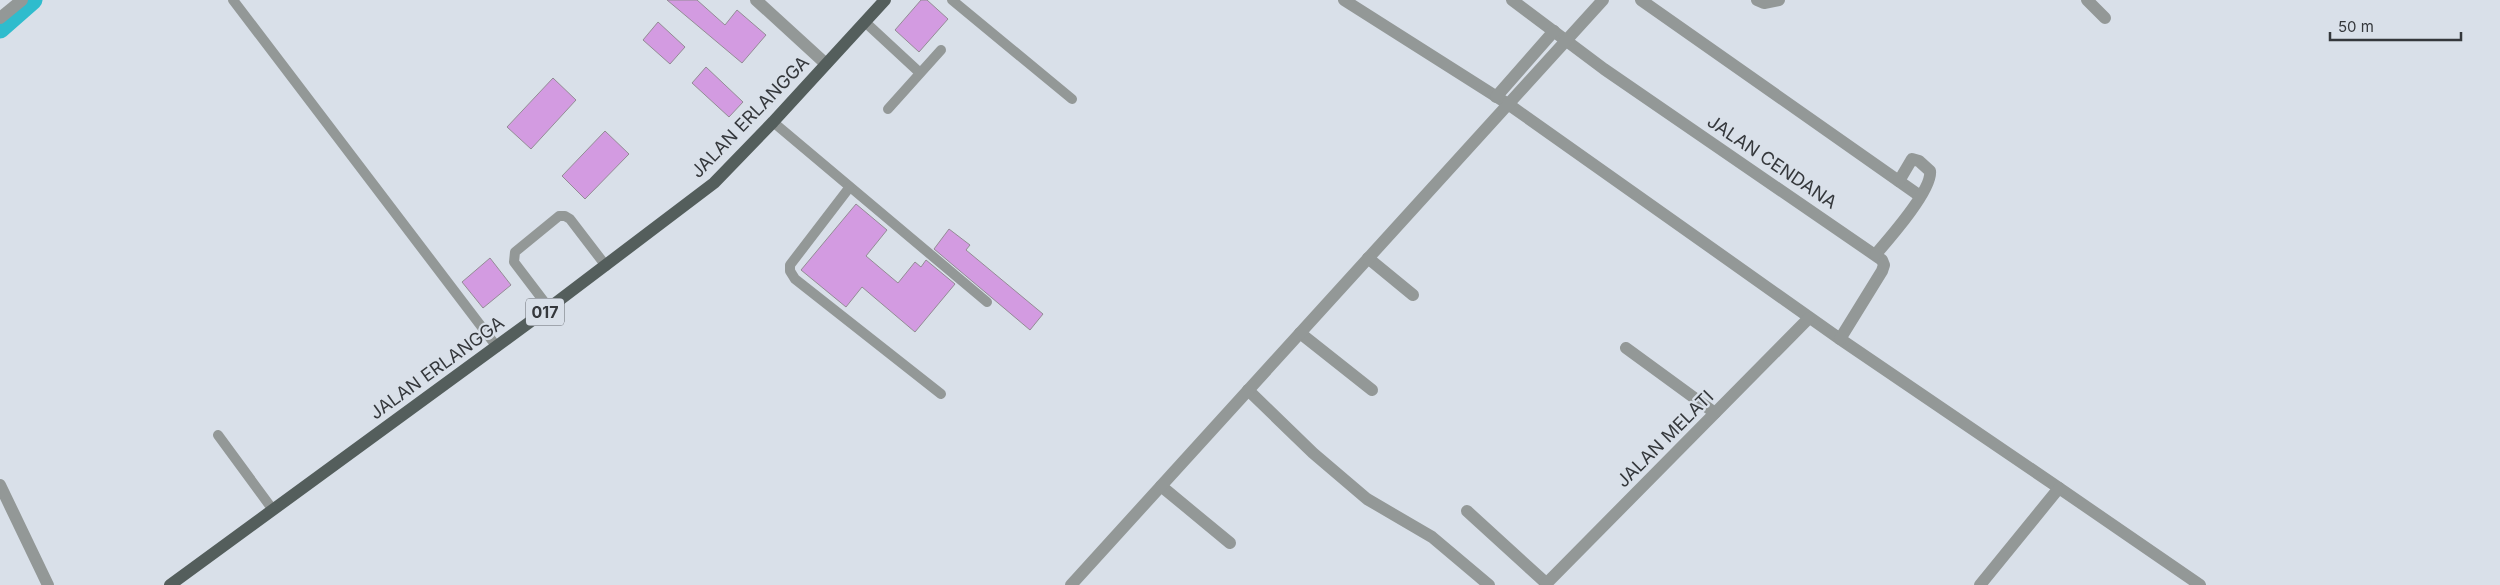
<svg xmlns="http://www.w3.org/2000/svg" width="2500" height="585" font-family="Inter,sans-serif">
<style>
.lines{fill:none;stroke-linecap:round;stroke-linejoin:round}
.canal{stroke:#2fbccd;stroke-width:19}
.building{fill:#d39be1;stroke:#938c95}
.service{stroke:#939897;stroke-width:10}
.minor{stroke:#939897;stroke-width:12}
.tertiary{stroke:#939897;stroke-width:12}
.primary{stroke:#545e5c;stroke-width:12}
.labels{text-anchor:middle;stroke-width:4.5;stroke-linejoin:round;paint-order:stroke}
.shield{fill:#d9e0e9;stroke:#666a70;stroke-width:1}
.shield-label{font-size:16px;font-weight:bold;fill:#35383c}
.street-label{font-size:18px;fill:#35383c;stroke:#d9e0e9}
</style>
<rect width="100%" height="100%" fill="#d9e0e9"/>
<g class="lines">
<path class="canal" d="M0 29 33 0"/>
</g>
<g class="building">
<path d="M667 0H697L725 25 737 10 766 35 742 63Z"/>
<path d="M921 0H927L948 19 919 52 895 30Z"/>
<path d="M658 22 685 47 670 64 643 40Z"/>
<path d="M706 67 743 102 729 117 692 83Z"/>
<path d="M553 78 576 100 531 149 507 127Z"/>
<path d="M605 131 629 154 585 199 562 176Z"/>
<path d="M856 204 887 230 866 256 898 283 915 262 921 267 926 260 955 284 915 332 862 287 846 307 801 270Z"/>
<path d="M949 229 970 245 966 250 1043 314 1030 330 934 249Z"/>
<path d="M490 258 511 285 483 308 462 282Z"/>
</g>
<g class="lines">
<g class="service">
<path d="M233 0 497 347"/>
<path d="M952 0 1072 99"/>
<path d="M865 22 919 72"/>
<path d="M888 109 941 50"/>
<path d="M773 122 987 302"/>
<path d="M849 188 790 265V271L795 279 941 394"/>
<path d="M549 308 514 262 515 252 559 216H565L570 219 606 266"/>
<path d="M218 435 273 510"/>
</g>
<g class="minor">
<path d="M756 0 826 64"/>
<path d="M1344 0 1508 104 1840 339 2059 488 1980 585"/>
<path d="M1512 0 1604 69 1882 260 1884 265 1882 271 1840 339"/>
<path d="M1641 0 1920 196"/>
<path d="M1757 0 1764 3 1779 0"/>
<path d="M2087 0 2105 18"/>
<path d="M0 18 22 0"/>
<path d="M1496 97 1554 31"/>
<path d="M1876 254C1889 239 1933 189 1930 171L1919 161 1912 159 1899 181"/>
<path d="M1368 258 1413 295"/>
<path d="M1300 333 1372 390"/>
<path d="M1626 348 1715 413"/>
<path d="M1248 390 1313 453 1367 499 1432 537 1489 585"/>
<path d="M1161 486 1230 543"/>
<path d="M2059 488 2200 585"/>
<path d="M1467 511 1547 584"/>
<path d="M1071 585 1603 0"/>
<path d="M1545 585 1809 318"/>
</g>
<path class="tertiary" d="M0 485 48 585"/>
<path class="primary" d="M170 585 549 308 714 183 773 122 885 0"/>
</g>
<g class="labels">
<rect class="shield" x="526" y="298.5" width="38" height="27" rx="4"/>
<g class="shield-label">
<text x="545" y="318">017</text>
</g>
<g class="street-label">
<text transform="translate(750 117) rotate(-46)" y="6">JALAN ERLANGGA</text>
<text transform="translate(1772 162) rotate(34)" y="6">JALAN CENDANA</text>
<text transform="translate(437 368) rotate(-36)" y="6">JALAN ERLANGGA</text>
<text transform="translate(1665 439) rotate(-45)" y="6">JALAN MELATI</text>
</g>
</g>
<path d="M2330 32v8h131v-8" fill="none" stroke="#35383c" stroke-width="2.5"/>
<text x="2338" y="32" font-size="15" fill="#35383c" stroke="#d9e0e9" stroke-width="4" paint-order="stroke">50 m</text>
</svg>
